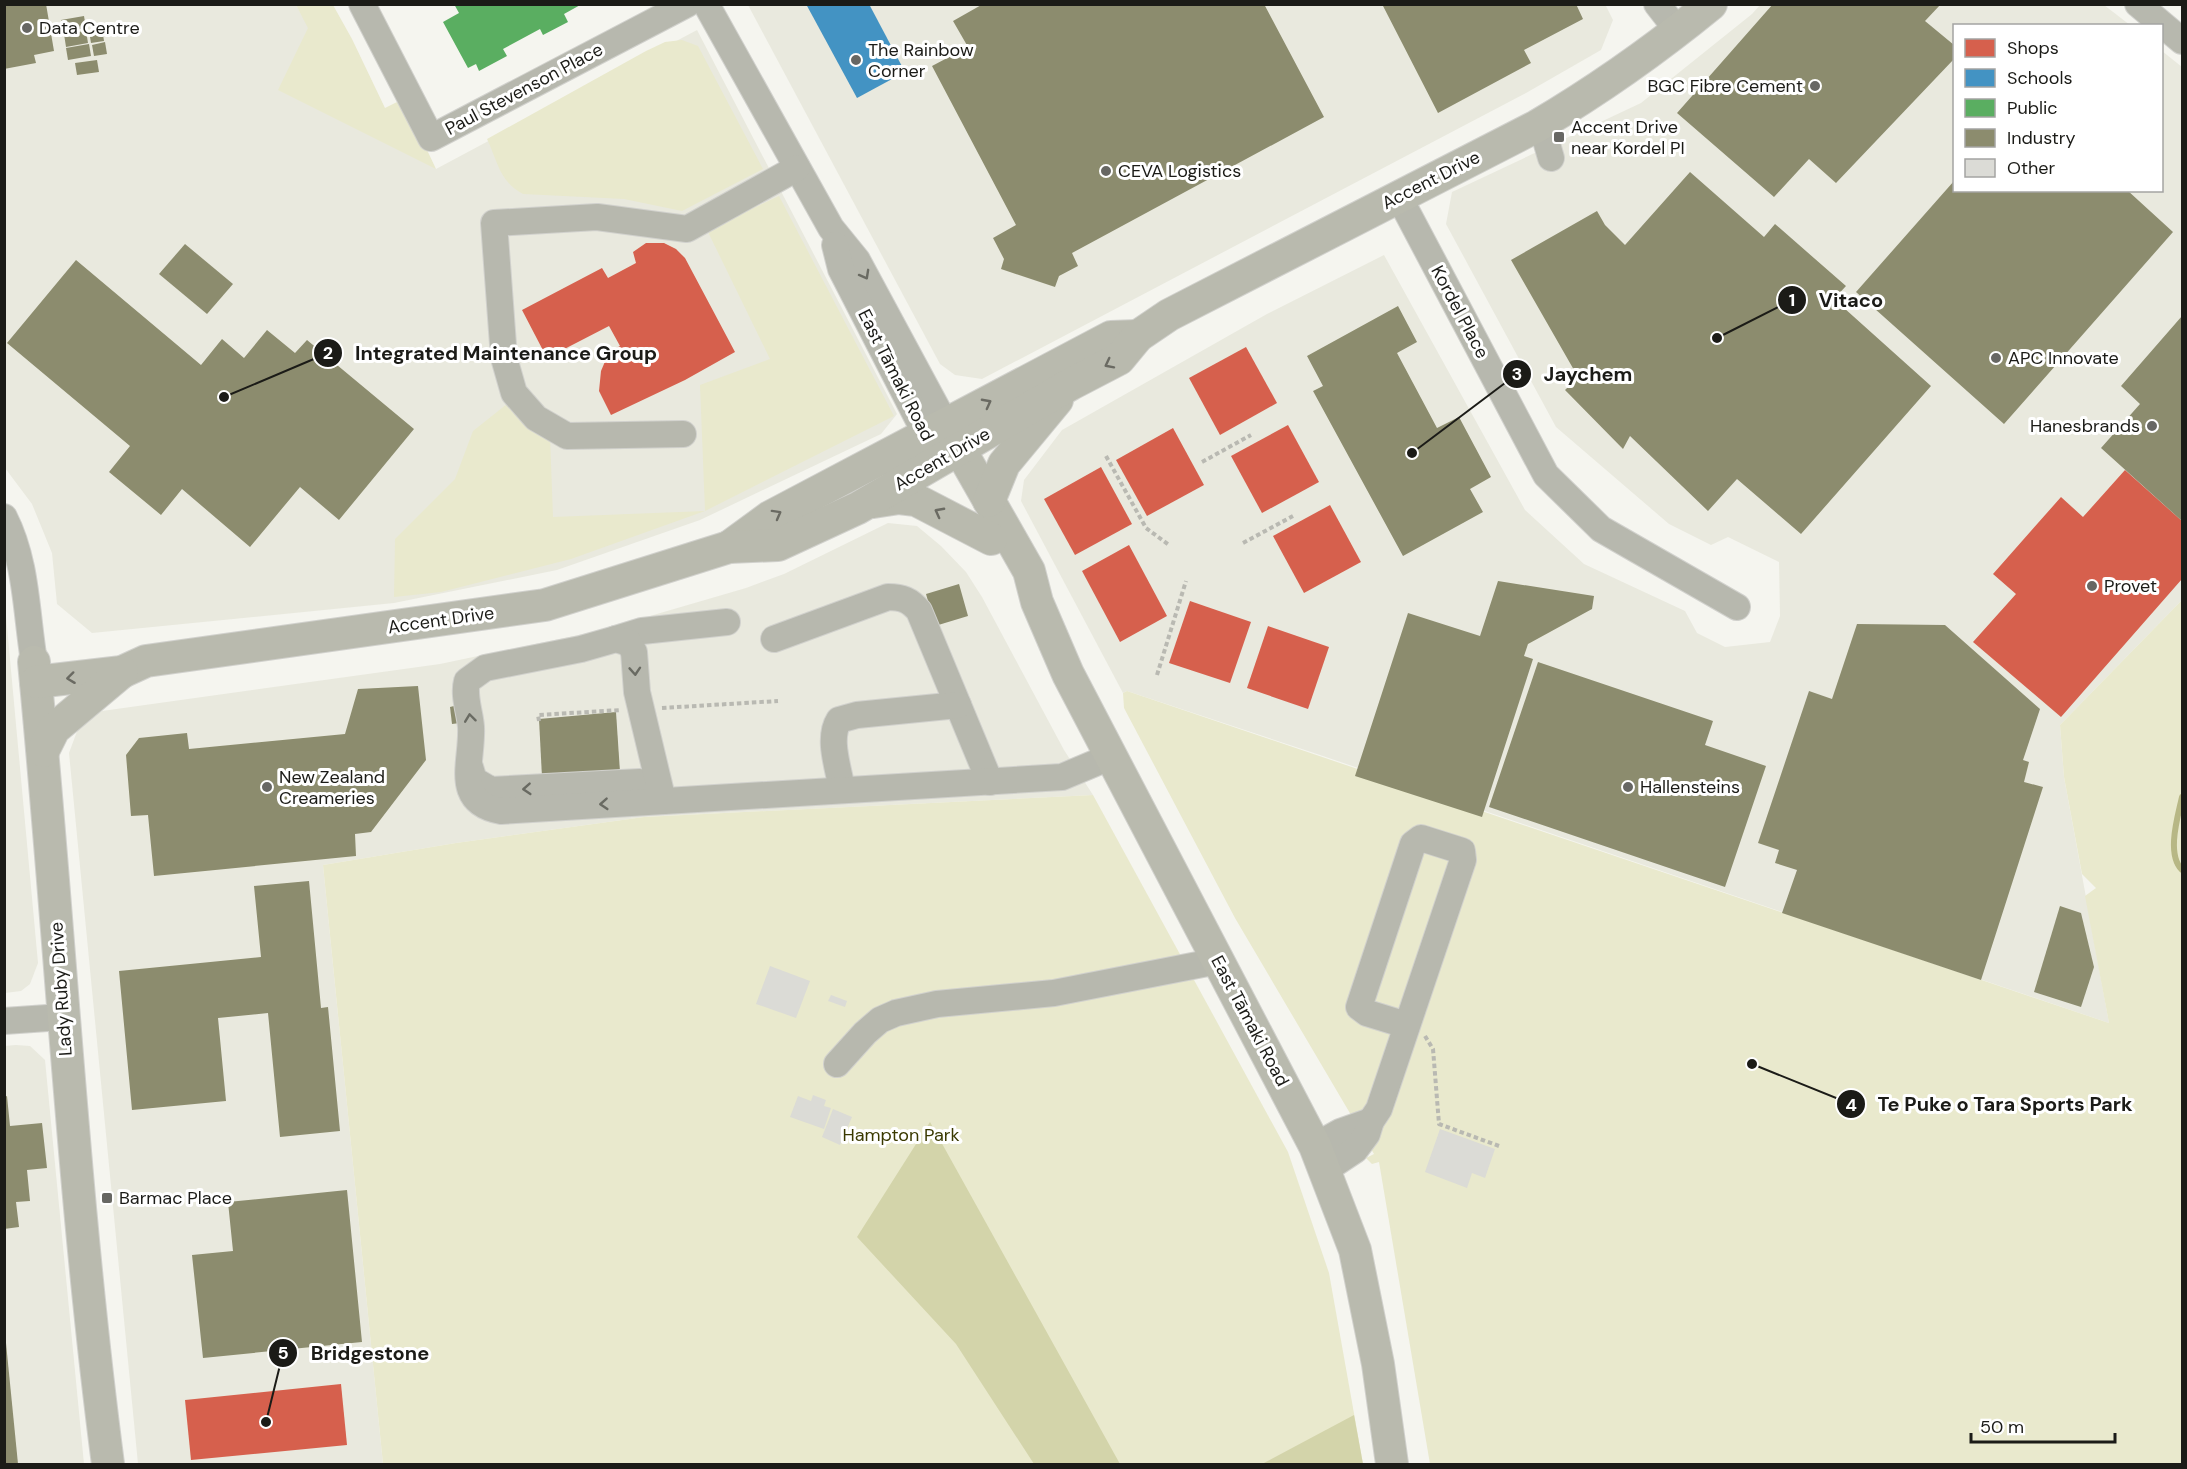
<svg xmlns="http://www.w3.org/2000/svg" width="2187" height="1469" font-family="'DM Sans',sans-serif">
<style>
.built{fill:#e9e9de}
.green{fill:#e9e9cd}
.forest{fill:#d3d4aa}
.shops{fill:#d6604d}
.schools{fill:#4393c3}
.public{fill:#5aae61}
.industry{fill:#8c8c6e}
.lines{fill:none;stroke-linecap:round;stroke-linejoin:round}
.stream{stroke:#b7b785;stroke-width:6}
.building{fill:#dbdbd6}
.minor-casing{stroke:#d1d1cd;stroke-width:28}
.major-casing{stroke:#d1d1cd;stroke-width:34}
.path{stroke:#b9b9b2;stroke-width:4;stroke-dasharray:4.5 3;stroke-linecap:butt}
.minor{stroke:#b7b8ae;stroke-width:26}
.major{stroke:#b9baae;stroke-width:32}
.oneway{stroke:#696a62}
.oneway2{stroke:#6a6a62}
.poi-dot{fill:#676763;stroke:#fff;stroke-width:2}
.labels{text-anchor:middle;stroke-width:6;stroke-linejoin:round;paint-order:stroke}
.poi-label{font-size:18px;fill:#1b1b17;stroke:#fff;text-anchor:start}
.street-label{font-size:18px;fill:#1b1b17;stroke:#fff}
.park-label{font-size:18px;fill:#3a3900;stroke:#fff}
.leader{fill:none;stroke:#1b1b17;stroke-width:2}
.callout-dot{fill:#1b1b17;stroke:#fff;stroke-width:2}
.mark-label{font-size:18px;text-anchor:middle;font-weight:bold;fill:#fff}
.callout-label{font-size:20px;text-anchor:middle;font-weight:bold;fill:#1b1b17;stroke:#fff;stroke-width:6;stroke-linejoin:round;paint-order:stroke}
</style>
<rect width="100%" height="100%" fill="#f5f5ef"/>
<g class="built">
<path d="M1605 4 1613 20 1601 50 1526 93 982 379 955 375 940 364 748 5Z"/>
<path d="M5 5H296L309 28 436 169 697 30 897 414 881 434 700 520 557 570 394 603 92 633 57 604 52 553 32 504 5 468Z"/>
<path d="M1760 5H2104L2130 25 1954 26V190H2162V51L2182 67V600L2060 725 2064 777 2109 1023 1317 754 1127 691 1123 693 1021 501 1024 480 1062 430 1267 314 1384 255 1525 510 1584 564 1685 611 1697 633 1725 647 1770 642 1780 616 1779 562 1728 537 1711 545 1669 524 1556 427 1446 224 1452 192 1641 103 1752 14Z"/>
<path d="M888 523 917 526 941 546 966 572 982 597 1064 750 1093 795 644 817 456 843 323 865 383 1464H138L69 753 79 726 102 711 440 664 602 630 746 588 784 574Z"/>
<path d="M5 605 38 963 30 984 21 991 5 993Z"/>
<path d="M16 1045 30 1046 45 1060 84 1464H5L4 1046Z"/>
</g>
<g class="green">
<path d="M296 5H333L352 39 385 108 403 99 436 169 278 90 308 28Z"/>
<path d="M682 40 698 46 763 169 682 211 624 199 523 194C499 181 498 162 487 139L646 51 665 42Z"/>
<path d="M779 196 894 416 705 511 571 559 441 592 394 597 395 539 455 479 473 431 507 404 550 436 553 517 705 511 700 385 770 359 707 230Z"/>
<path d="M2182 600V1464H1430L1379 1162 1372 1164 1366 1158 1374 1154 1235 918 1124 708 1123 693 1127 691 2109 1023 2085 896 2096 888 2082 874 2064 777 2060 725Z"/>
<path d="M1093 795 1288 1152 1329 1273 1363 1464H383L323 865 456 843 644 817Z"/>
</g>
<g class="forest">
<path d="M930 1122 1120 1464H1034L956 1344 857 1237Z"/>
<path d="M1354 1415 1363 1464H1262Z"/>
</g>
<g class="shops">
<path d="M646 243H664L676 249 685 258 735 352 685 380 611 415 599 391 601 371 609 352 620 346 609 326 547 358 522 310 602 268 608 278 636 263 633 252Z"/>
<path d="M1246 347 1277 403 1220 435 1189 378Z"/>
<path d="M1288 425 1319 482 1262 513 1231 456Z"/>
<path d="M1173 428 1204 485 1147 516 1116 460Z"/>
<path d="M1101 467 1132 524 1075 555 1044 499Z"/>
<path d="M2125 470 2182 521V579L2061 717 1973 642 2016 594 1993 574 2061 497 2083 517Z"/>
<path d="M1330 505 1361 562 1304 593 1273 536Z"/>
<path d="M1129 545 1167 616 1120 642 1082 571Z"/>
<path d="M1190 601 1251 622 1230 683 1169 663Z"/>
<path d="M1268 626 1329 647 1308 709 1247 688Z"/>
<path d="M341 1384 347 1445 191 1460 185 1400Z"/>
</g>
<path class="schools" d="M806 4H869L905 72 857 98Z"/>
<path class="public" d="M454 4H582L564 14 568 22 543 35 540 29 503 49 507 56 479 71 476 64 468 68 443 22 459 13Z"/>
<g class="industry">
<path d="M4 4H46L54 51 34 55 36 63 4 69Z"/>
<path d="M983 4H1264L1324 117 1072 253 1078 266 1059 276 1055 287 1001 269 1004 259 993 238 1016 225 932 66 968 47 953 21Z"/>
<path d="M1382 4H1576L1583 19 1524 50 1531 63 1438 113Z"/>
<path d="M1773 4H1941L1925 21 1954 45V59L1836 183 1809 159 1774 197 1677 113Z"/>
<path d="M84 16 86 28 63 32 61 20Z"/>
<path d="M102 28 104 41 91 43 89 31Z"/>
<path d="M86 31 88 43 66 47 64 34Z"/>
<path d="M105 42 107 54 94 56 92 45Z"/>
<path d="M89 44 91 56 68 60 66 48Z"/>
<path d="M97 60 99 72 77 75 75 63Z"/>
<path d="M1690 172 1764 237 1775 224 1846 286 1834 299 1931 386 1801 534 1737 479 1708 511 1630 436 1623 449 1565 390 1578 377 1511 260 1597 211 1605 225 1625 245Z"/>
<path d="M1954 181V190H2127L2173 232 2004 424 1856 292Z"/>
<path d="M185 244 233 284 207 314 159 274Z"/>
<path d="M76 260 201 365 222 339 244 358 267 330 295 353 307 340 414 429 339 520 300 487 250 547 182 489 161 515 109 472 130 446 7 343Z"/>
<path d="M1398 306 1417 342 1397 353 1437 428 1459 417 1491 477 1470 489 1483 512 1403 556 1313 391 1323 386 1307 356Z"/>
<path d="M2182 316V521L2101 448 2140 404 2121 386Z"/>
<path d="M1498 581 1594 596 1592 609 1528 644 1524 656 1533 659 1482 817 1355 776 1408 613 1480 636Z"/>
<path d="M959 584 968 616 935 626 926 594Z"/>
<path d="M1857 624 1945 625 2040 709 2023 760 2029 762 2024 782 2043 787 1981 980 1782 913 1797 870 1775 863 1779 850 1758 843 1809 691 1832 699Z"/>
<path d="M1538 662 1713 721 1705 745 1766 766 1725 887 1489 807Z"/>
<path d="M418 686 426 760 371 832 355 834 356 856 154 876 148 815 131 816 126 755 139 738 187 733 189 749 345 734 358 689Z"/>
<path d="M458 705 460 723 452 724 450 707Z"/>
<path d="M616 712 620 772 542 777 539 719Z"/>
<path d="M309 881 321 1008 328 1007 340 1131 280 1137 268 1013 218 1018 226 1101 132 1110 119 971 261 957 254 886Z"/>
<path d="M2060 906 2081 913 2094 967 2081 1007 2034 992Z"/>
<path d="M7 1096 10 1126 42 1123 47 1168 27 1170 30 1201 16 1202 19 1227 4 1229V1097Z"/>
<path d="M347 1190 362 1342 203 1358 192 1255 233 1251 228 1202Z"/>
<path d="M4 1343H6L18 1464H4Z"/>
</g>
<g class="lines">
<path class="stream" d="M2182 797C2178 816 2166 854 2182 870"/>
</g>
<g class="building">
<path d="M770 966 810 981 796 1018 756 1004Z"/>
<path d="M831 995 847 1001 845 1007 828 1001Z"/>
<path d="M813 1095 826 1100 824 1106 831 1108 824 1129 790 1117 798 1096 811 1101Z"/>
<path d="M833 1109 852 1117 840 1145 822 1137Z"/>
<path d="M1440 1129 1495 1149 1485 1178 1472 1173 1467 1188 1425 1172Z"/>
</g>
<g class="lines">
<defs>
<g id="minor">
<path d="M362 4 431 138 687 4"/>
<path d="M706 4 831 228 857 260 954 440"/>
<path d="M1657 4 1678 31"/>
<path d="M2138 4 2182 41"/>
<path d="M1541 123 1551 158"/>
<path d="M1399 197 1546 475 1601 529 1737 607"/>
<path d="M835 245 841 269 934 450"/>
<path d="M683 434 567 436 536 418 514 393 504 358 494 223 597 217 687 229 797 168"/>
<path d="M4 517C27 562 26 613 34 661"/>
<path d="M616 639 642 631 727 622"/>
<path d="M774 639 888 597C902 597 910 600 919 611L990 782"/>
<path d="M470 767 474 780 491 790 640 782 663 801"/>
<path d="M842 790C839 769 827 739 839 720L857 715 958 705"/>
<path d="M663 801 637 692 634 652 629 643 616 639 581 649 485 668 467 681C463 696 470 712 471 727 473 762 452 802 501 811L1062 777 1112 756"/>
<path d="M4 1021 62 1017"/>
<path d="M837 1064 865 1033 880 1020 896 1013 937 1004 1054 993 1218 961"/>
<path d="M1315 1146 1340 1132 1371 1121"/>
<path d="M1325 1170 1355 1150 1367 1134 1371 1121 1379 1109 1463 860 1462 851 1421 838 1413 844 1359 1007 1367 1013 1406 1025"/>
</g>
<g id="major">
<path d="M959 448 1029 571 1037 602 1068 674 1315 1146 1355 1250 1378 1364 1392 1464"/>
<path d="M989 501 1004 464 1057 400"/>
<path d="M873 502 899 498 916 500 991 539"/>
<path d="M729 547 770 517 1111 337 1138 336"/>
<path d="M34 662C60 929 73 1198 108 1464"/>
<path d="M36 682 122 672 146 661 545 605 729 547 778 545 858 508 1071 384 1119 359 1138 336 1169 315 1537 126C1598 90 1656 49 1711 4"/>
<path d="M43 751 54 729 122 672"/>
</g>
</defs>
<use href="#minor" class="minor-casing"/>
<use href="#major" class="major-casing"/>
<g class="path">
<path d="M1106 456 1146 528 1169 545"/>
<path d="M1202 462 1251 435"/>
<path d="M1243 543 1293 516"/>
<path d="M1157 675 1186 581"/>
<path d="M662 708 778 701"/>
<path d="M539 721 538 715 621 710"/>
<path d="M1425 1036 1433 1049 1439 1124 1499 1146"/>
</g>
<use href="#minor" class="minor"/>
<use href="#major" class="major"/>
</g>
<defs><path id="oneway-chevron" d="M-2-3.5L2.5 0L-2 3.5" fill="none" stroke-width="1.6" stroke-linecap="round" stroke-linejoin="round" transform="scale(1.5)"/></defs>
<g class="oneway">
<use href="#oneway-chevron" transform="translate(865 275) rotate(61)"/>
<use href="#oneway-chevron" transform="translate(635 671) rotate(86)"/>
<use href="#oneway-chevron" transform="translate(470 718) rotate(-97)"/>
<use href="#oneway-chevron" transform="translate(527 789) rotate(176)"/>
<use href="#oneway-chevron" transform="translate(604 804) rotate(176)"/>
</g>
<g class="oneway2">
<use href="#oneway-chevron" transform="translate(1109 364) rotate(153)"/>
<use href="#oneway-chevron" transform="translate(987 403) rotate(-28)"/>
<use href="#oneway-chevron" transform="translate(939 512) rotate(-152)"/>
<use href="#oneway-chevron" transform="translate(777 514) rotate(-29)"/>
<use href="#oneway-chevron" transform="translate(71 678) rotate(173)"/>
</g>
<g class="poi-dot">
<circle cx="27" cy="28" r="6"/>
<circle cx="856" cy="60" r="6"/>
<circle cx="1815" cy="86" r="6"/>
<rect x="1553" y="131" width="12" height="12" rx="3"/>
<circle cx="1106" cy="171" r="6"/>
<circle cx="1996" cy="358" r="6"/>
<circle cx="2152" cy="426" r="6"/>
<circle cx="2092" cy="586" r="6"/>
<circle cx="267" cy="787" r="6"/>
<circle cx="1628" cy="787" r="6"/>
<rect x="101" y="1192" width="12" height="12" rx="3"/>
</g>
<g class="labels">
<g class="poi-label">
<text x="39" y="34">Data Centre</text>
<text x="868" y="56">The Rainbow<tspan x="868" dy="21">Corner</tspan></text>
<text x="1803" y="92" text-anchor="end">BGC Fibre Cement</text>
<text x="1571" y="133">Accent Drive<tspan x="1571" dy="21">near Kordel PI</tspan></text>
<text x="1118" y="177">CEVA Logistics</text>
<text x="2008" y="364">APC Innovate</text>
<text x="2140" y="432" text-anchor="end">Hanesbrands</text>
<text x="2104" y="592">Provet</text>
<text x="279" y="783">New Zealand<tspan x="279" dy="21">Creameries</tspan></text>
<text x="1640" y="793">Hallensteins</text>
<text x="119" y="1204">Barmac Place</text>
</g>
<g class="street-label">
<text transform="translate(524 89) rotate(-28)" y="6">Paul Stevenson Place</text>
<text transform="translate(1431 180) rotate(-27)" y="6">Accent Drive</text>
<text transform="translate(1460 312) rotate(62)" y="6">Kordel Place</text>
<text transform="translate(896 375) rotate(63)" y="6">East Tāmaki Road</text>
<text transform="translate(942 459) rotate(-30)" y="6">Accent Drive</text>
<text transform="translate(441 620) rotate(-8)" y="6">Accent Drive</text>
<text transform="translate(61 989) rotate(-94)" y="6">Lady Ruby Drive</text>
<text transform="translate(1250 1021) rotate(62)" y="6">East Tāmaki Road</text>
</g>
<g class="park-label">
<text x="901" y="1141">Hampton Park</text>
</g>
</g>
<path class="leader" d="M1717 338L1792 300M224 397L328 353M1412 453L1517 374M1752 1064L1851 1104M266 1422L283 1353"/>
<g class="callout-dot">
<circle cx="1717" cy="338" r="6"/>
<circle cx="224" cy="397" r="6"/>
<circle cx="1412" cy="453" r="6"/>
<circle cx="1752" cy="1064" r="6"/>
<circle cx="266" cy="1422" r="6"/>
<circle cx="1792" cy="300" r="15"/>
<circle cx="328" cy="353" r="15"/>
<circle cx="1517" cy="374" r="15"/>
<circle cx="1851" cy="1104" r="15"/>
<circle cx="283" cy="1353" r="15"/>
</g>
<g class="mark-label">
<text x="1792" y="306">1</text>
<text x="328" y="359">2</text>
<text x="1517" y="380">3</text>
<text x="1851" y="1111">4</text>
<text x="283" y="1359">5</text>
</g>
<g class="callout-label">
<text x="1851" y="307">Vitaco</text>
<text x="506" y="360">Integrated Maintenance Group</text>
<text x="1588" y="381">Jaychem</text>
<text x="2005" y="1111">Te Puke o Tara Sports Park</text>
<text x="370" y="1360">Bridgestone</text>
</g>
<rect width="2187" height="1469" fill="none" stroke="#1b1b17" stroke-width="12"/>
<rect x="1953" y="24" width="210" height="168" fill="#ffffff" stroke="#a4a4a2" stroke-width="1.5"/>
<rect x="1965" y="39" width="30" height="18" fill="#d6604d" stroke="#a4a4a2" stroke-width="1.5"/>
<text x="2007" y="54" font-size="18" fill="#1b1b17">Shops</text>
<rect x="1965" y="69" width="30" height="18" fill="#4393c3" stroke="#a4a4a2" stroke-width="1.5"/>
<text x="2007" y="84" font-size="18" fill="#1b1b17">Schools</text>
<rect x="1965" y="99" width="30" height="18" fill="#5aae61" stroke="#a4a4a2" stroke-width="1.5"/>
<text x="2007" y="114" font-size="18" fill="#1b1b17">Public</text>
<rect x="1965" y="129" width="30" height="18" fill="#8c8c6e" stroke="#a4a4a2" stroke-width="1.5"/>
<text x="2007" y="144" font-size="18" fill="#1b1b17">Industry</text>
<rect x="1965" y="159" width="30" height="18" fill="#dbdbd6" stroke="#a4a4a2" stroke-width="1.5"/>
<text x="2007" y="174" font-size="18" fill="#1b1b17">Other</text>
<path d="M1971 1433v9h144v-9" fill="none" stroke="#1b1b17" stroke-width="3"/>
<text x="1980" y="1433" font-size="18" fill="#1b1b17" stroke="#ffffff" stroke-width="4.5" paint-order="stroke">50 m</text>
</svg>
